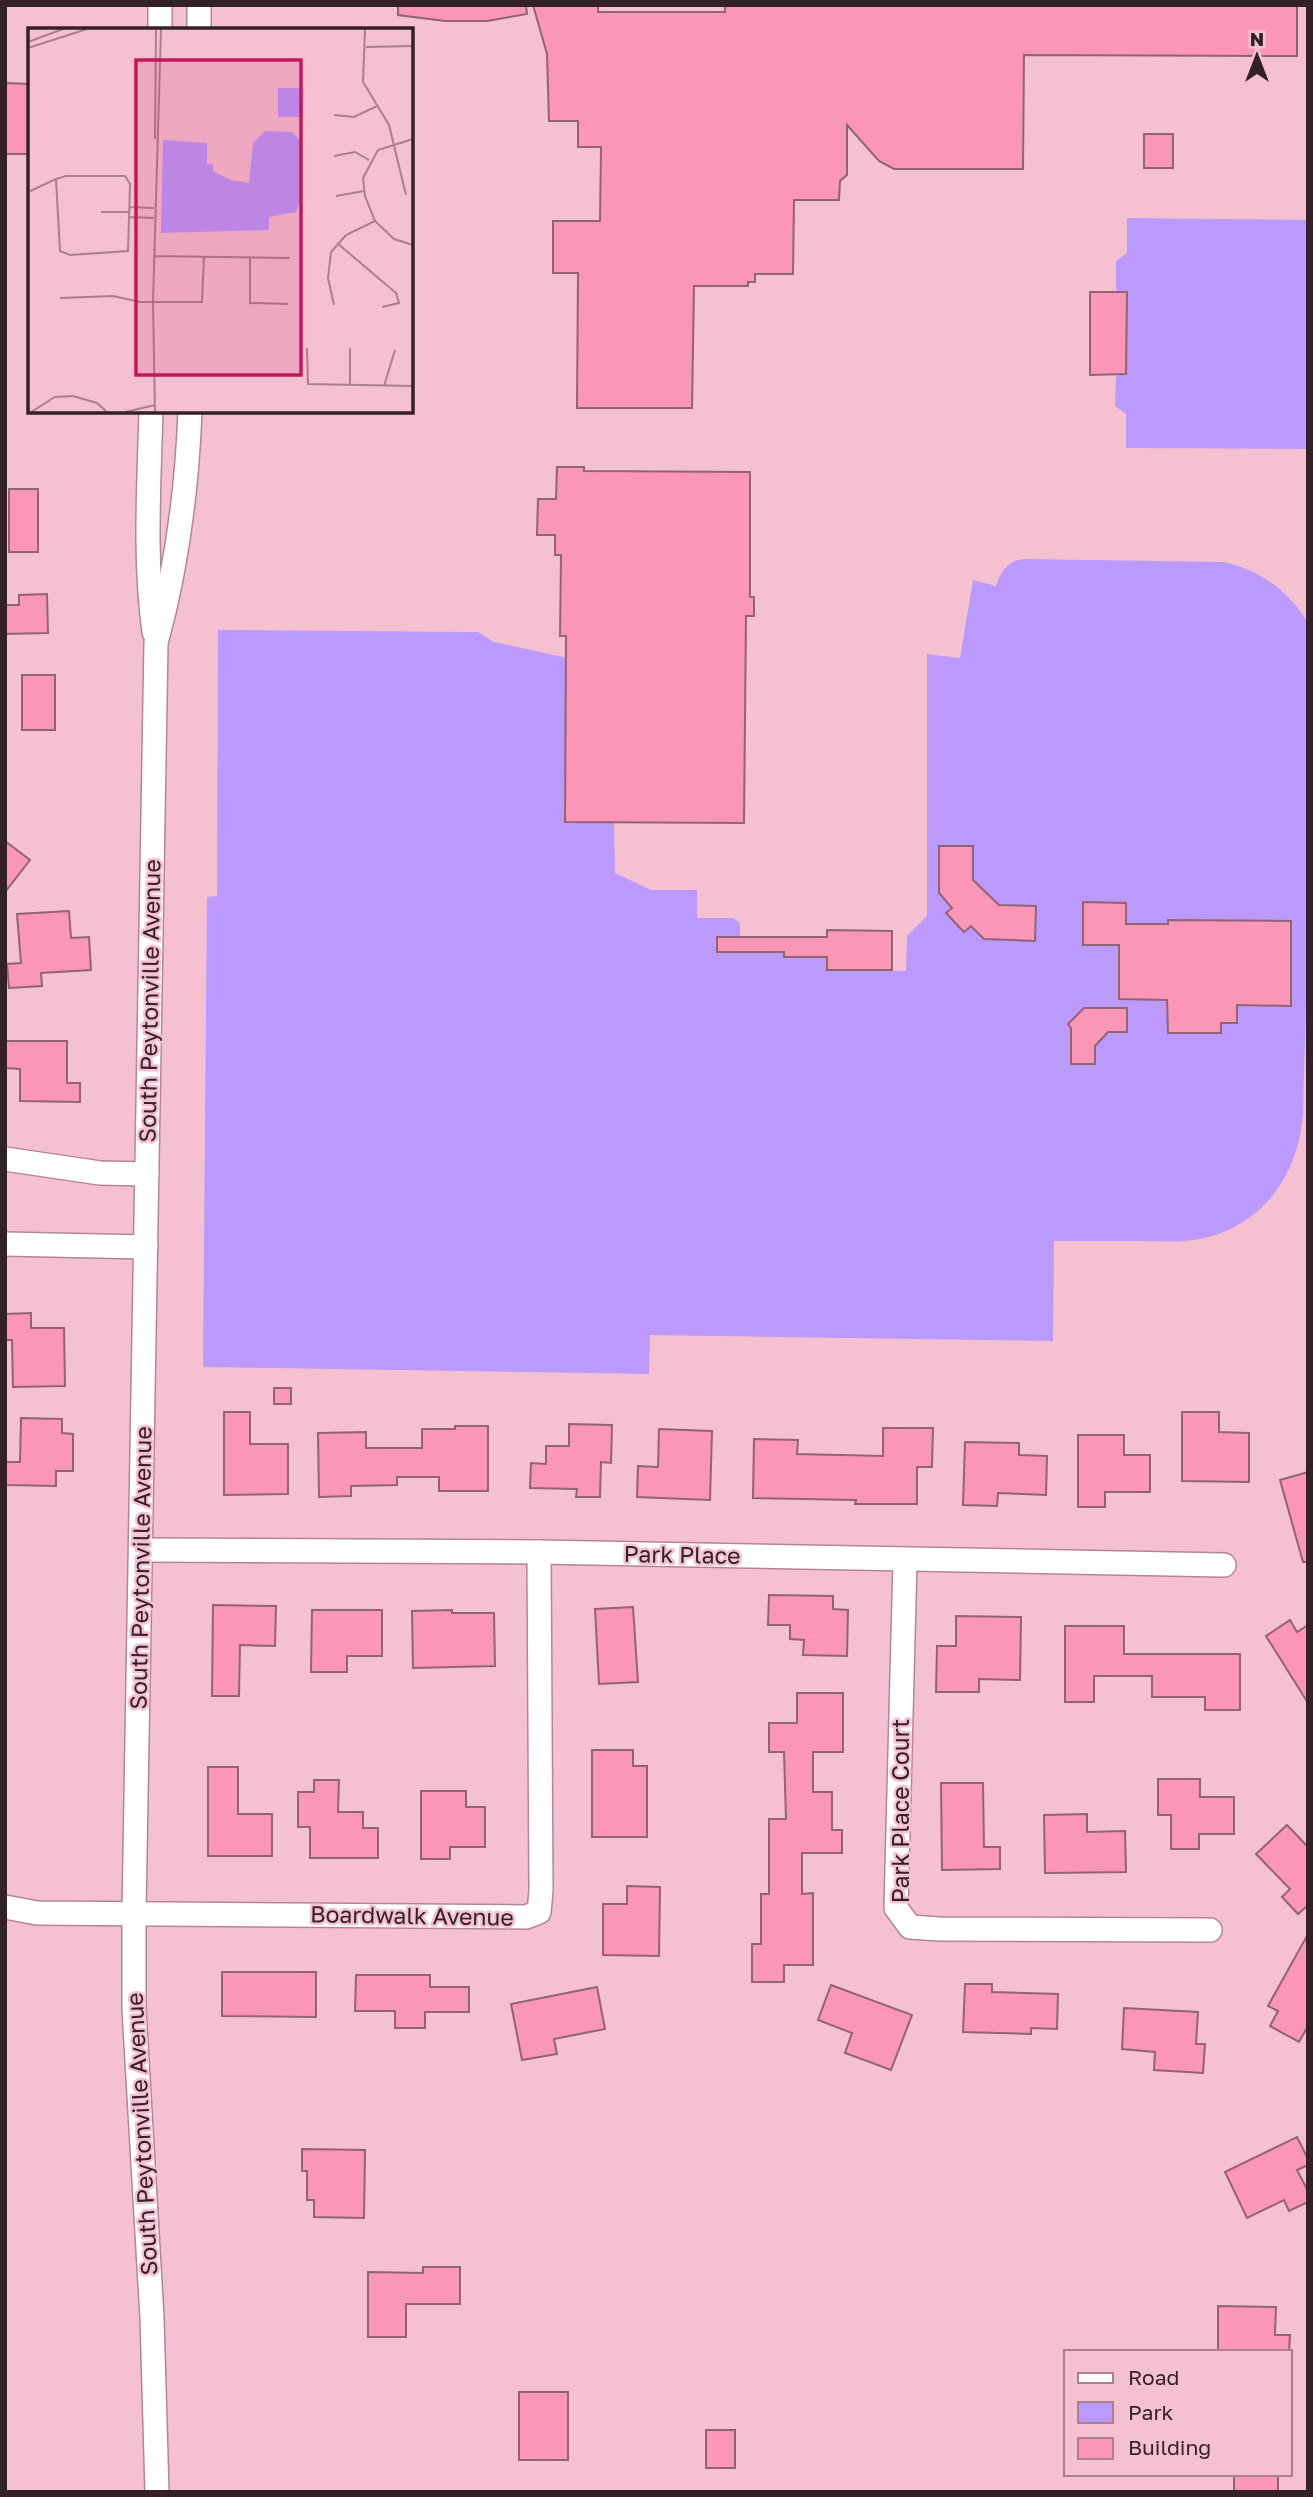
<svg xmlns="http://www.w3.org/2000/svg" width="1313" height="2497" font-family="'Golos Text',sans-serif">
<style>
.green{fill:#bc99fd}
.building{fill:#fb96b7;stroke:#916472;stroke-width:2}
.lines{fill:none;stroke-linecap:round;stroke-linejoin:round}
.minor-casing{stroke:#b58594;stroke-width:26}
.minor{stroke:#fff;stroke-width:23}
.labels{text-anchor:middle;stroke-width:5;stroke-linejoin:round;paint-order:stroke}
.street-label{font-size:23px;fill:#342127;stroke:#f5c1d0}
.inset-road{fill:none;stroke:#a8818c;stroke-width:2}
.view{fill:#c2185b;fill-opacity:0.15;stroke:#c2185b;stroke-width:3.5}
.inset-edge{fill:none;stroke:#342127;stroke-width:3.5}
</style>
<rect width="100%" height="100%" fill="#f5c1d0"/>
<g class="green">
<path d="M1127 218 1308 220V449L1126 448V414L1115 406 1116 377 1126 368V299L1116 289V261L1127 253Z"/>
<path d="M1023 559 1224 562C1261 571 1288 590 1308 623V928L1303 1113C1299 1175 1262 1227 1199 1239 1179 1243 1159 1241 1140 1241 1111 1241 1082 1241 1054 1241L1053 1341 650 1335 649 1374 203 1367 207 897 217 896 218 630 478 632 494 642 563 657 565 658V821L614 822 615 873 651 890H697V918H733L740 923V941L747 952H784V957H806L827 949V970L906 971 907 936 927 916V654L960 658 973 580 996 586C1001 571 1008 561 1023 559Z"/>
</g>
<g class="building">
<path d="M398 5H526L527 14 487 21H445L398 15Z"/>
<path d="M533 5H598V12H725V5H1297V56L1024 55 1023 169H894L879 161 847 125V175L840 181 839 200H794L793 274H755V282H748V286H694L692 408H577L578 273H553V221H600L601 147H578V121H549L547 54Z"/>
<path d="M5 83 30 84V154H5Z"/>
<rect x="1144" y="134" width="29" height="34"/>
<path d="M1090 292H1127L1126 374 1090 375Z"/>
<path d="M557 467H584V471L750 472V597H754V616H746L744 823 565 822 566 636H560L561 555H555V535H537L538 499H556Z"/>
<rect x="9" y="489" width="29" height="63"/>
<path d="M47 594 48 633 5 634V605H19V595Z"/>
<rect x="22" y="675" width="33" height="55"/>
<path d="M5 841 30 860 5 892Z"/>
<path d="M939 846H973V880L999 905 1036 906 1035 941 984 939 971 926 964 932 946 913 952 908 939 893Z"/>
<path d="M1083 902 1126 903V924H1168V920L1291 921V1006L1237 1005V1023H1221V1033H1168L1167 1000 1119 999V945H1083Z"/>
<path d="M69 911 71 938 89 937 91 970 41 973 42 986 9 988 7 964 21 963 17 914Z"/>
<path d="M827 930 892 931V970H827V957H784V952H717V937H827Z"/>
<path d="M1084 1008H1127V1032H1108L1095 1046V1064H1071V1028L1068 1024Z"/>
<path d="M5 1041H67V1083H80V1102L20 1101V1069L5 1068Z"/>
<path d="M31 1313V1328H64L65 1386 13 1387 12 1340H5V1314Z"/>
<rect x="274" y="1388" width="17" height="16"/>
<path d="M224 1412H250V1444H288V1494L224 1495Z"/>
<path d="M1182 1412H1219V1432L1249 1433V1482L1182 1481Z"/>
<path d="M21 1418 62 1419V1433L73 1434V1471H56V1486L5 1485 6 1462H20Z"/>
<path d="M569 1424 612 1425 611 1463 601 1462 600 1497H576L577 1489 530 1488 531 1463 546 1464V1446H569Z"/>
<path d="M455 1426H488V1491H439V1477H397V1485L351 1486V1496L319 1497 318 1433 366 1432V1448H422V1429H455Z"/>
<path d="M883 1428H933L932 1467H917V1504H855L856 1500 753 1498 754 1439 798 1440 797 1454 883 1456Z"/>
<path d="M659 1429 712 1431 710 1500 637 1497 638 1466 658 1467Z"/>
<path d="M1078 1435H1124V1455H1150V1492H1105V1507H1078Z"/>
<path d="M965 1442 1019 1443V1455L1047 1456 1046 1495 998 1493 997 1506 963 1505Z"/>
<path d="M1308 1472V1562H1303L1280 1480Z"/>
<path d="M769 1595 833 1596V1609L848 1610 847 1656 803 1655 804 1640 790 1639V1625H768Z"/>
<path d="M213 1605 276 1606 275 1646 240 1645 239 1696H212Z"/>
<path d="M633 1607 638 1682 599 1684 595 1609Z"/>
<path d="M312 1610H382V1656H347V1672H311Z"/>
<path d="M452 1610V1613H494L495 1666 413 1668 412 1611Z"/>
<path d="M956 1616 1021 1617 1020 1680 979 1679V1692H936L937 1646H956Z"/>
<path d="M1290 1620 1297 1632 1308 1625V1703L1266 1636Z"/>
<path d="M1065 1626H1124V1654H1240V1710H1205V1697H1152V1676H1094V1702H1065Z"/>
<path d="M797 1693H843V1752H813V1792H832V1830H842V1853H802V1894L813 1893V1965H784V1982H752V1944H761V1894H769V1819H786L784 1752H769V1723H797Z"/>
<path d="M592 1750H633V1766H647V1837H592Z"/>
<path d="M208 1767H238V1814H272V1856H208Z"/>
<path d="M1158 1779H1200V1797H1234V1834H1199V1849H1171V1815H1158Z"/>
<path d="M314 1780H339L338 1812H363V1828H378V1858H310V1827H298V1792H314Z"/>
<path d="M941 1783H983L984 1847H1000V1869L942 1870Z"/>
<path d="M421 1791H466V1807H485V1847H450V1859H421Z"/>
<path d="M1087 1814V1832L1125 1831 1126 1872 1045 1873 1044 1815Z"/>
<path d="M1287 1825 1308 1847V1908L1306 1907 1298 1914 1282 1897 1290 1889 1256 1854Z"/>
<path d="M627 1886 660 1887 659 1956 603 1955V1904H627Z"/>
<path d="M1308 1934V2026L1299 2042 1270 2026 1278 2011 1268 2006Z"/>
<path d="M222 1972H316V2017L222 2016Z"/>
<path d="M356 1975H430V1987H469V2012H425V2028H395V2011H355Z"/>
<path d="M965 1984H992V1992L1058 1994 1057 2029 1031 2028V2034L963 2032Z"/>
<path d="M831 1985 912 2015 891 2070 845 2053 852 2033 818 2020Z"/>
<path d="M597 1987 605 2029 554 2039 557 2054 522 2060 511 2004Z"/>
<path d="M1124 2008 1198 2012 1196 2044H1205L1203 2073 1154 2070 1155 2052 1122 2049Z"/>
<path d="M1297 2137 1308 2159V2165L1297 2170 1308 2191V2202L1289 2211 1284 2200 1247 2218 1225 2172Z"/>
<path d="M302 2149 365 2150 364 2218 314 2217V2200H307V2171H302Z"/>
<path d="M423 2267H460V2304H406V2337H368V2272L423 2273Z"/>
<path d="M1218 2306 1276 2307 1275 2335H1290L1289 2352H1218Z"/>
<rect x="519" y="2392" width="49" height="68"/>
<rect x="706" y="2430" width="29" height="38"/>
<rect x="1234" y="2474" width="44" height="18"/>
</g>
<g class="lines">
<defs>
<g id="minor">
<path d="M160 30V5"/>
<path d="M199 30V5"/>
<path d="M151 411C149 485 144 559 154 632"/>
<path d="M5 1159 100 1173 147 1174"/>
<path d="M5 1244 146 1247"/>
<path d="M141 1550 539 1552 1224 1565"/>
<path d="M905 1560 896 1908 910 1927 939 1929 1210 1930"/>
<path d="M5 1907 37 1913 526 1917 539 1912 541 1891 539 1552"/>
<path d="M157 2492 152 2318 134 2009V1913L156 643C177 567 187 490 190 411"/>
</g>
</defs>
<use href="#minor" class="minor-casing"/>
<use href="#minor" class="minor"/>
</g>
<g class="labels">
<g class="street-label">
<text transform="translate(150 1001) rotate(-89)" y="8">South Peytonville Avenue</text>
<text transform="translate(682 1555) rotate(1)" y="8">Park Place</text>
<text transform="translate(141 1568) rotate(-89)" y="8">South Peytonville Avenue</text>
<text transform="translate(901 1811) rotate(-90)" y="8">Park Place Court</text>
<text transform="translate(412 1916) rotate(1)" y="8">Boardwalk Avenue</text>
<text transform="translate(142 2134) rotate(-93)" y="8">South Peytonville Avenue</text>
</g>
</g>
<g transform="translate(28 28)">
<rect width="385" height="385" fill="#f5c1d0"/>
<path d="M250 60H276L275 89H250ZM237 103 264 104 273 113 272 174 268 184 241 189V202L133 205 135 112 179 115V136H185V143L202 152 221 155 225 115Z" fill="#bc99fd"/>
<path class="inset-road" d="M337 1 335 54 361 97 378 167M0 14 35 1M338 19 385 18M0 20 59 1M306 87 326 89 349 78M127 111 128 1M385 111 350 122 335 150 337 168 347 193 366 211 385 217M306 128 327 124 341 132M0 164 28 151 38 148H97L102 156 100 223 42 227 32 223 28 151M308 168 336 163M101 179 126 180M73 184H101M101 189 126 190M309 215 368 265 371 275 354 279M126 228 262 230M222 229V275L260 276M32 270 85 268 112 274H174L176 228M306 277 300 250 303 224 318 207 347 193M279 320 280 356 385 358M322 356V320M356 358 367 322M3 384 27 369 45 368 69 375 79 384M97 384 127 377M127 384 125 274 133 1"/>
<path class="view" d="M108 32H273V347H108Z"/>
<rect width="385" height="385" class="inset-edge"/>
</g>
<rect width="1313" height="2497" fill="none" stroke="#342127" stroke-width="14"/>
<rect x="1064" y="2350" width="228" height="126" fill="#f5c1d0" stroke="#a8818c" stroke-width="2"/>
<rect x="1078" y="2373" width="35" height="10" fill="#ffffff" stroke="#a8818c" stroke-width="2"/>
<text x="1128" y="2385" font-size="21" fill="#342127">Road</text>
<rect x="1078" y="2402" width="35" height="21" fill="#bc99fd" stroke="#a8818c" stroke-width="2"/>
<text x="1128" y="2420" font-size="21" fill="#342127">Park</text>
<rect x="1078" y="2438" width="35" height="21" fill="#fb96b7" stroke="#a8818c" stroke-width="2"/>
<text x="1128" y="2455" font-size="21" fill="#342127">Building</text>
<g transform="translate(1257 56)" stroke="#f5c1d0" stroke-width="5" paint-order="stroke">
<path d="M0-5L12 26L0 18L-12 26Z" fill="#342127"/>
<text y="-10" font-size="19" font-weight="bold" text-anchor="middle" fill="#342127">N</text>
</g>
</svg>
